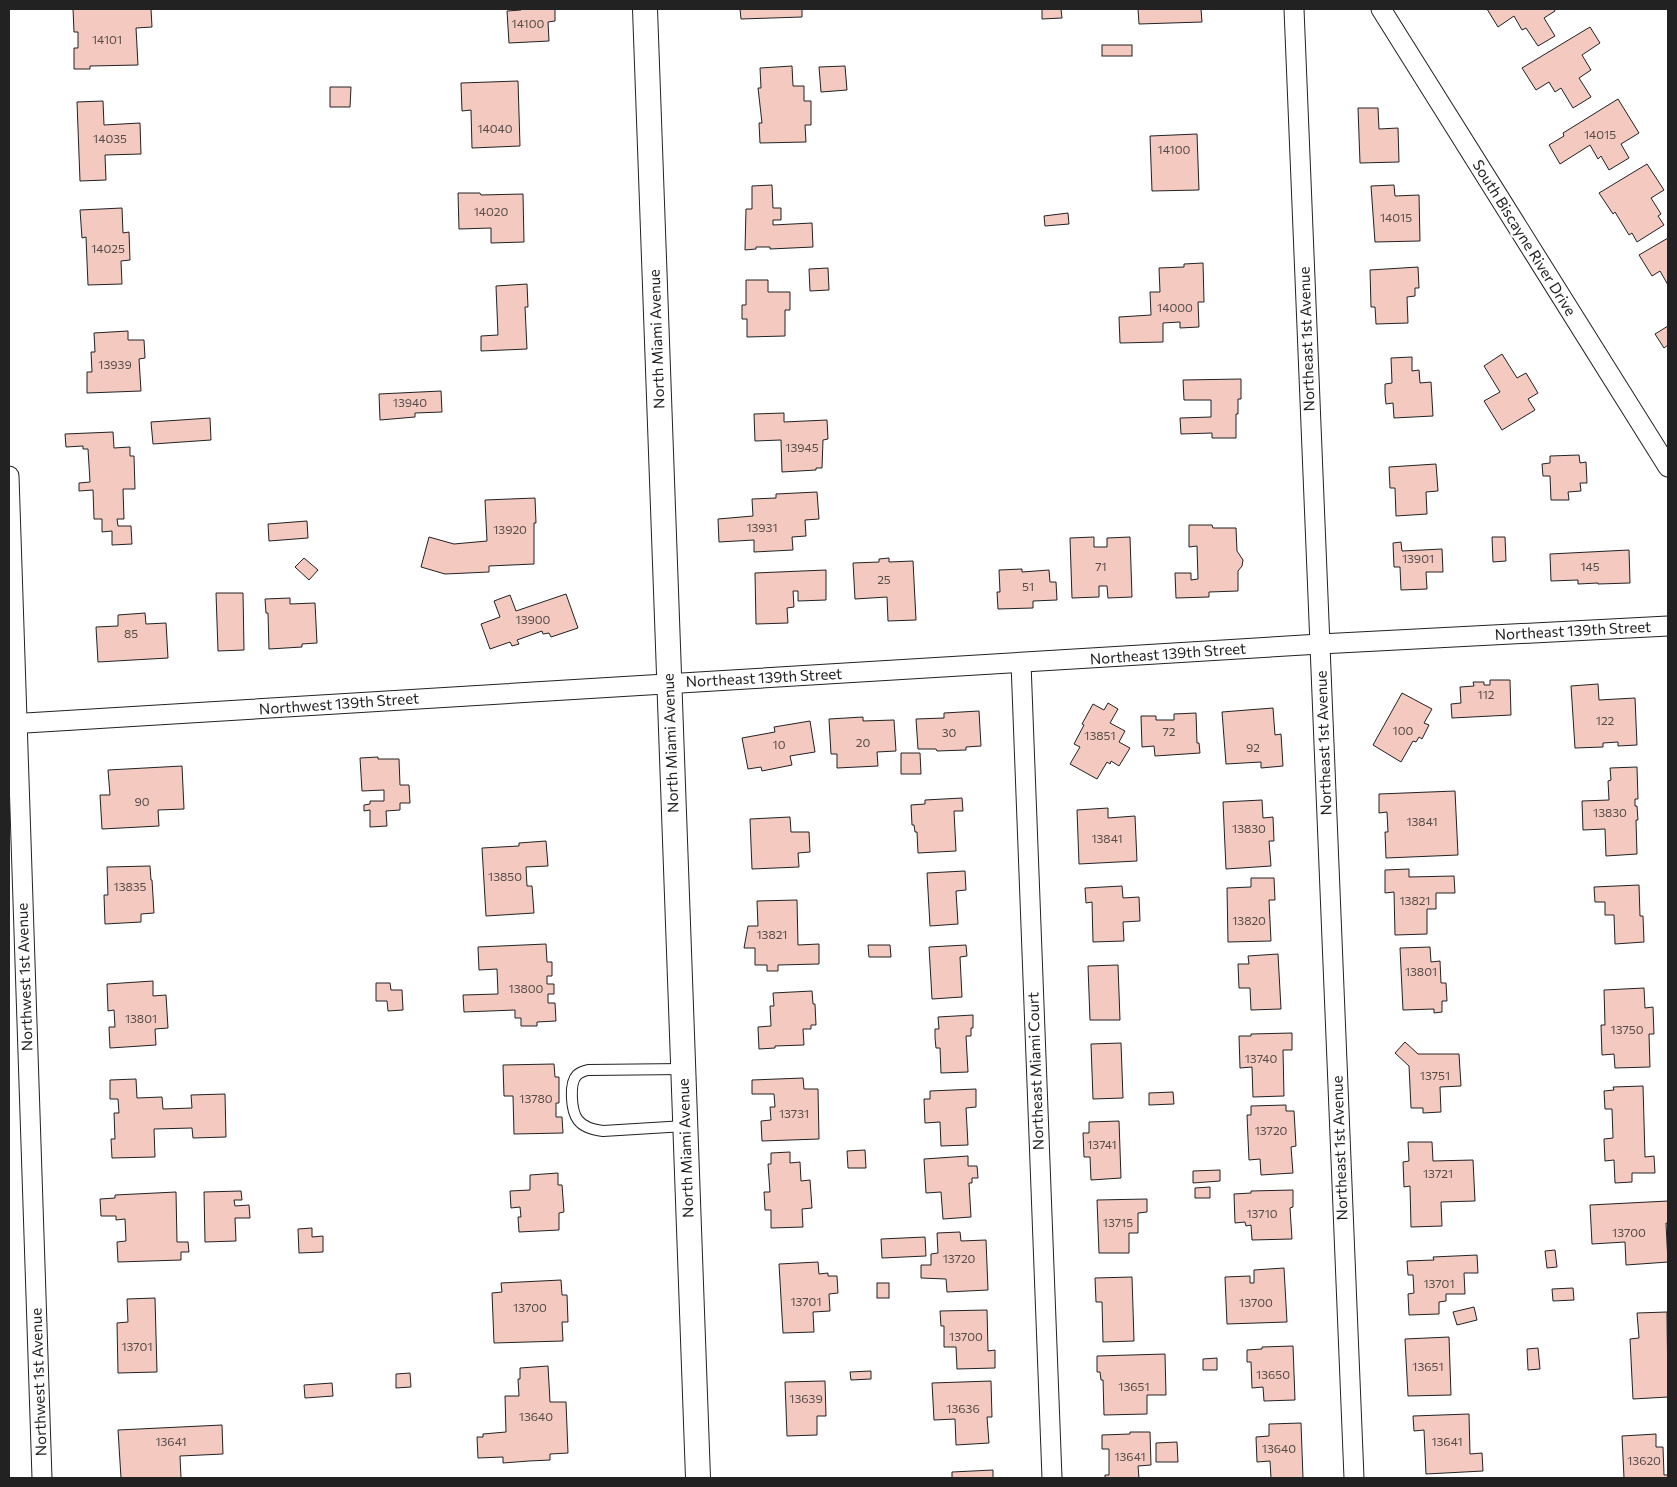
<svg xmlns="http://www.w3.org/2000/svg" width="1677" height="1487" font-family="Commissioner,sans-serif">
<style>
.building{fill:#f3c9c0;stroke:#222}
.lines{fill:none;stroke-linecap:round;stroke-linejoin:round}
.service-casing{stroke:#222;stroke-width:12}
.minor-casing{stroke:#222;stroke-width:21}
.tertiary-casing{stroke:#222;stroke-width:26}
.service{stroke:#fff;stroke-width:10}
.minor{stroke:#fff;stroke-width:19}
.tertiary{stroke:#fff;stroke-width:24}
.labels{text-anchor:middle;stroke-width:4;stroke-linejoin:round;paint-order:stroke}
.number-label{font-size:12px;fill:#564c4a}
.street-label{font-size:15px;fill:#222;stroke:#fff}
</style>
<rect width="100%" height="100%" fill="#fff"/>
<g class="building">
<path d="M73 9H151L152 27 136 28 138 65 90 66V69H74V48H78V32H74Z"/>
<path d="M521 9H555V21L548 22 549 41 509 43 507 11 521 10Z"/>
<path d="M740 9H802V17L741 19Z"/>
<path d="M1042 9H1061L1062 18 1042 19Z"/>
<path d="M1138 9H1201L1202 22 1139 24Z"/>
<path d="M1487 9H1554L1555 11 1544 18 1555 36 1538 46 1526 28 1522 30 1514 16 1498 27Z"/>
<path d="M1590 27 1600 43 1582 55 1591 70 1579 78 1591 97 1573 108 1561 88 1555 92 1549 82 1536 90 1522 68Z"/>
<rect x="1102" y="45" width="30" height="11"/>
<path d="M792 66 793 86H804V101H811V125H805L806 142 760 143 759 123H762L758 88H761L760 68Z"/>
<path d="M845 66 847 90 821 92 819 67Z"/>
<path d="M518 81 520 146 472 148 471 110 462 111 461 83Z"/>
<path d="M330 87H351L350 107H330Z"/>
<path d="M1618 99 1639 133 1621 144 1629 158 1609 170 1601 156 1598 159 1590 145 1560 164 1549 145 1564 136 1563 133Z"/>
<path d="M103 101 104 125 140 123 141 154 105 155 106 180 80 181 77 102Z"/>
<path d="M1358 108H1378L1379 129 1398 128 1399 162 1360 163Z"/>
<path d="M1197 134 1199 190 1152 191 1150 136Z"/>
<path d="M1647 164 1664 190 1651 198 1661 214 1658 216 1664 225 1637 242 1632 233 1629 235 1615 212 1613 214 1599 193Z"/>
<path d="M772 185 773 208H781V220H773V225L812 223 813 247 770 249V247H756V249L745 250 746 209H752V186Z"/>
<path d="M1394 185 1395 196 1419 195 1420 241 1375 242 1371 186Z"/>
<path d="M458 193H480L481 195 523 194 524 242 491 243V228L459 229Z"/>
<path d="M122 208 123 233 129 232 130 260 121 261 122 284 88 285 86 237 82 238 80 210Z"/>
<path d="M1068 213 1069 224 1045 226 1044 216Z"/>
<path d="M1668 238V285L1660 271 1652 276 1639 255Z"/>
<path d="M1203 263 1204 302H1198L1199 327 1180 328V322L1163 323V342L1120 343 1119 317 1151 315 1150 292H1160L1159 268 1184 267V264Z"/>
<path d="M1418 267 1419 288H1415V296L1407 297 1408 323 1376 324 1375 307H1371L1370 270Z"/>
<path d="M828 268 829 290 810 291 809 269Z"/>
<path d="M746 280H768V292H790V310H785V336L747 337V319H742V305H746Z"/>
<path d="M527 284 528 307H525L527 349 481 351V336L498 335 496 286Z"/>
<path d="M1668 326V345L1664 348 1655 334Z"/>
<path d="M128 331V340H144L145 358 139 359 141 391 87 393V372H92L91 352H95L94 333Z"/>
<path d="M1502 354 1517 378 1526 373 1538 393 1528 399 1535 410 1502 430 1484 401 1500 392 1484 366Z"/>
<path d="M1412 357V371L1419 370 1420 383 1431 382 1433 416 1394 418 1393 403 1386 404 1385 394V384L1392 383 1391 358Z"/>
<path d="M1241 379V399H1238V414H1236V438H1212V433L1181 434 1180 418 1211 417V400H1184L1183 380Z"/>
<path d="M441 391 442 412 415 413V417L380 420 379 394Z"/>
<path d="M784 413V422L827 420 828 439 823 440 822 468H816V470L782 472 781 440 755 441 754 414Z"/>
<path d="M210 418 211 440 153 444 151 422Z"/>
<path d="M113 432 114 448 130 447V456H134L135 489H123L124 519H117L118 526H131L132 544 112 545V531L102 532V519H94L93 490 79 491V483L90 482 88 449H83V446L66 447 65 434Z"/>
<path d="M1579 455 1580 463 1586 462 1587 483H1580L1581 491 1568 492 1569 500H1551L1550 476H1543L1542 464 1550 463V456Z"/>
<path d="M1436 464 1438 491 1426 492 1427 514 1396 516 1395 488H1390L1389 467Z"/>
<path d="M817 492 819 519 805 520 806 536 792 537 793 550 754 552V540L719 542 718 519 753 516 752 499 776 498V494Z"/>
<path d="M535 498 536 523H534V564L489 566V572L445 574 421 567 429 537 454 544 487 541 485 500Z"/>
<path d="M307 521 308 538 269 541 268 524Z"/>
<path d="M1189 525H1212L1213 528H1236L1237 551 1243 560 1242 566 1238 571V591L1209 592V597L1176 598 1175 573H1191V580L1198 579 1197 546 1189 547Z"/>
<path d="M1094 537V547H1107V538L1130 537 1132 597 1108 598 1107 586H1099V597L1072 598 1070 538Z"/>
<path d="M1492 537H1505L1506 561 1493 562Z"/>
<path d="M1401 542 1402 551 1442 549 1443 572H1426L1427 589 1401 590 1400 567H1394L1393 543Z"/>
<path d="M1629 550 1630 583 1598 584V583L1578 584V580L1551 581 1550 554Z"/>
<path d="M304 558 318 570 309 580 295 567Z"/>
<path d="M889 558V562L913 561 916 620 888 621 887 597 855 599 853 563 879 562V559Z"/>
<path d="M1022 569V572L1049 570 1050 582H1056L1057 600 1033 601V608L998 609 997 592H1000L999 570Z"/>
<path d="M826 570V600L798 601V591H793L794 607 787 608 788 623 756 624 755 573Z"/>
<path d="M216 593H243L244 650 218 651Z"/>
<path d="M566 594 578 628 551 637 549 633 543 634 542 631 517 640 519 644 512 646 510 642 490 649 481 624 500 617 494 601 510 595 516 611Z"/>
<path d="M290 598V604L315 603 317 643 302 644V647L269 649 268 613H266L265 599Z"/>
<path d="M145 613 146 624 166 623 168 658 98 662 96 627 118 626V615Z"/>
<path d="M1490 680H1510L1511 715 1452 718 1451 704 1461 703 1460 687 1474 686 1473 682H1484V685H1490Z"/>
<path d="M1598 684 1599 700 1635 698 1637 745 1618 746V742L1603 743V747L1575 748 1571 686Z"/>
<path d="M1402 693 1432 709 1424 723 1429 725 1422 739 1419 737 1416 742 1413 741 1401 762 1373 745Z"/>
<path d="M1108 703 1118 709 1110 723 1125 731 1119 742 1130 748 1119 766 1111 761 1110 764 1107 762 1097 779 1070 764 1080 747 1074 744 1084 725 1082 724 1093 704 1104 710Z"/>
<path d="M1273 708 1275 735 1281 734 1283 766 1261 768V762L1226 764 1222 712Z"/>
<path d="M979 711 981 746 966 747V750L937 751 936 749H918L916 719 944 718V713Z"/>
<path d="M1196 713 1197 743H1199L1200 753 1155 756 1154 746 1142 747 1141 716H1156V720H1174V714Z"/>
<path d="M863 717V721L894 720 896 751 877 752 878 766 837 768V754H831L829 719Z"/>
<path d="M810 721 815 752 790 756 792 765 762 771 761 767 748 769 742 738 775 732 774 727Z"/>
<path d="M901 753H920L921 774H901Z"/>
<path d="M378 757V759H399L400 785H409L410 803H400V810L386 811 387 826 370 827V810L364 811V805L370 804V801H384V790L362 791 360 758Z"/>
<path d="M182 766 184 809 158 810 159 826 102 829 100 795H110L108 770Z"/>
<path d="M1637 767 1638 799H1635V806H1637L1638 820H1636L1637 854 1606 856 1605 829 1583 830 1582 801 1609 800 1608 781 1611 780 1610 768Z"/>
<path d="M1455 791 1458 855 1386 858 1385 832H1388L1387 812 1379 813V794Z"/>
<path d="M962 798 963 811H954L956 851 918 853 917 832H915L914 825H912L911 805 925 804V800Z"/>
<path d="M1262 800 1263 818 1273 817 1274 841H1269L1271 866 1226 869 1223 802Z"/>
<path d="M1108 808V818L1135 816 1137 861 1079 864 1077 810Z"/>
<path d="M790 817 791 832H809L810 852 798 853 799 867 752 869 750 819Z"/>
<path d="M546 841 548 866 526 867 527 886H532L534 913 486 916 482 848 519 846V843Z"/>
<path d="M150 866 151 880H152L154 913 141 914V922L105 924 104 895H108L107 867Z"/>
<path d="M1409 869V877L1454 876 1455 893H1436V909H1427V934L1395 935 1394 892 1385 893V870Z"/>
<path d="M965 871 966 890 956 891 958 924 930 926 927 873Z"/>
<path d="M1251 878H1274L1275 900H1269L1271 941 1228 942 1227 888 1251 887Z"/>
<path d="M1639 885 1640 916H1643L1644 942 1615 944 1614 915H1605V902H1595L1594 887Z"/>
<path d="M1122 886 1123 898 1139 897 1140 921 1123 922 1124 941 1093 942 1092 902 1086 903 1085 888Z"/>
<path d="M797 900 798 945 819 944V964L778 965V971H767V965H755V948H744L748 926H758L757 901Z"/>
<path d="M546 944 547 962H552V976H547V984H554V994H548V1003H555L556 1021 537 1022V1026H521V1018H515V1010L464 1012 463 995 498 994 497 969 479 970 478 947Z"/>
<path d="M868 945H890L891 957H869Z"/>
<path d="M966 945 967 956 960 957 962 997 932 999 929 947Z"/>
<path d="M1430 947 1431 962 1440 961 1441 983H1446L1447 1001H1442V1012L1434 1013V1009L1403 1010 1400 948Z"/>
<path d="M1278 954 1281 1009 1251 1010 1250 988H1239L1238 964H1249L1248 956Z"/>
<path d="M1118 965 1120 1020H1090L1088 966Z"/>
<path d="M153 981V996L166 995 168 1028 155 1029 156 1045 110 1048 109 1027H115L114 1010 108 1011 107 984Z"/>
<path d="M376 983H390L391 990H402L403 1010 388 1011 387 1001H376Z"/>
<path d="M1644 988 1645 1008 1653 1007 1654 1034H1649L1650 1067 1615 1068 1614 1054 1602 1055 1601 1025H1605L1604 990Z"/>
<path d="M812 991 813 1004H815L816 1025H811V1029H803L804 1045 775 1046V1048L759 1049 758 1027 771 1026 770 1006H774L773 993Z"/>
<path d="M973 1015V1028H971V1036H966L968 1072 941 1073 940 1048H936L935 1038V1029H939L938 1017Z"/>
<path d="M1292 1033V1050H1283L1284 1096 1253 1097 1252 1067 1240 1068 1239 1036H1251V1034Z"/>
<path d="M1405 1042 1418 1054H1459L1461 1086 1440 1087 1441 1112 1423 1113V1108H1411L1409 1066 1395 1053Z"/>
<path d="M1121 1043 1123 1098 1093 1099 1091 1044Z"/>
<path d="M554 1064 555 1077H559V1103H556V1117H562L563 1133 514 1134 513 1096H504L503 1065Z"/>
<path d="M803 1078 804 1089H818L819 1139 762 1141 761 1121 771 1120 770 1107H775L774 1094H752V1080Z"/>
<path d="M136 1079 137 1098 162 1097 163 1109 192 1108 191 1095 225 1094 226 1137 193 1138 192 1128 154 1129 155 1157 112 1158 111 1139H115L114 1113H119L118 1099H110V1080Z"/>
<path d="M1643 1086 1645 1157 1654 1156 1655 1173H1632V1182L1615 1183 1614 1160 1605 1161 1604 1139 1613 1138 1612 1109H1605L1604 1091 1614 1090 1613 1087Z"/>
<path d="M976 1089V1107L966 1108 968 1145 941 1146 940 1122 925 1123 924 1099H930V1091Z"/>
<path d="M1173 1092 1174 1104 1149 1105V1093Z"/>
<path d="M1286 1105V1111H1294L1296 1146 1291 1147 1293 1173 1261 1175 1260 1159 1249 1160 1247 1115H1251V1106Z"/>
<path d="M1119 1121 1121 1178 1091 1180 1090 1157H1084L1083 1133H1089V1122Z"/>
<path d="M1408 1142H1432L1433 1161 1473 1160 1475 1201 1441 1202 1442 1226 1411 1227 1410 1186 1404 1187 1403 1162 1409 1161Z"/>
<path d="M865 1150 866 1168H848L847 1151Z"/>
<path d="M790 1152V1163L800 1162 801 1181 810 1180 812 1208 802 1209 803 1227 771 1228V1210H765L764 1192H770L768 1164H771V1153Z"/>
<path d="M968 1156V1166H977L978 1178H972V1183H969L971 1217 943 1219 941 1192 926 1193 924 1159Z"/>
<path d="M1220 1170V1181L1193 1183V1171Z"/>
<path d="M558 1173V1185H562L564 1212 559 1213V1230L519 1232 518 1217H521L520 1207 511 1208 510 1191 530 1190V1175Z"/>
<path d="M1210 1187V1198H1195V1188Z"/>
<path d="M1293 1190V1207L1290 1208 1292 1239 1252 1240 1251 1225 1246 1226 1245 1222 1235 1223 1234 1194 1251 1193V1191Z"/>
<path d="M241 1191 242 1200H234L235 1206 249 1205 250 1218H235L236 1241 205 1242 204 1192Z"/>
<path d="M176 1192 177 1242H188L189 1252H181V1260L118 1262 117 1242 126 1241 125 1219 116 1220V1216H101L100 1199 115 1198V1195Z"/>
<path d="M1147 1199V1212L1138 1213V1233H1129V1253H1099L1097 1200Z"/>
<path d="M1668 1201V1223H1666L1668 1262 1626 1265 1625 1242 1592 1244 1590 1205Z"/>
<path d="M312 1228V1237L323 1236V1252L299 1253 298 1229Z"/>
<path d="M960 1232 961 1241 986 1240 988 1290 947 1292 946 1279 921 1278V1265H931V1254L938 1253 937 1233Z"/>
<path d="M925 1237 926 1256 882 1258 881 1239Z"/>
<path d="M1555 1250 1557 1267 1547 1268 1545 1251Z"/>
<path d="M1477 1255 1478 1273H1464L1465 1294H1446V1301L1439 1302V1314L1409 1315 1408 1294 1414 1293 1413 1275H1408L1407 1261 1434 1260 1433 1257Z"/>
<path d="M818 1262 819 1274 828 1273V1276H837L838 1293 829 1294 830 1311 813 1312 814 1332 783 1333 779 1264Z"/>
<path d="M1284 1268 1287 1322 1227 1324 1225 1277 1250 1276V1283H1254V1270Z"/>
<path d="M1132 1277 1134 1341 1103 1342 1102 1302H1096L1095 1278Z"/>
<path d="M561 1280 562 1295H567L568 1322H562L563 1341 494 1343 492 1293 502 1292 501 1283Z"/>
<rect x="877" y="1283" width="12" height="15"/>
<path d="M1573 1288 1574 1300 1553 1301 1552 1289Z"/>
<path d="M155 1298 157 1372 118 1373 117 1323 128 1322 127 1299Z"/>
<path d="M1474 1307 1477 1320 1457 1325 1453 1312Z"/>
<path d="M987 1310 988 1351 995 1350V1368L957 1369 956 1347H944V1326H941L940 1311Z"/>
<path d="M1667 1312 1668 1397 1633 1399 1630 1339 1639 1338 1637 1313Z"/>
<path d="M1449 1337 1451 1395 1408 1396 1405 1339Z"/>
<path d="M1293 1346 1295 1400 1264 1401 1263 1387 1252 1388 1251 1362H1247V1350L1262 1349V1347Z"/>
<path d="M1538 1348 1540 1369 1528 1370 1527 1349Z"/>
<path d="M1165 1354 1166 1395H1147V1414L1104 1415 1103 1380H1101L1100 1372H1097V1356Z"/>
<path d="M1217 1358V1370H1203V1359Z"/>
<path d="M548 1366 550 1402H566L568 1453 550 1454V1460L529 1461 503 1463V1457L478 1458 477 1437H483V1434L506 1432 505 1396H519L518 1379H520V1368Z"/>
<path d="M871 1371V1379L851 1380 850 1372Z"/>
<path d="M410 1373 411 1387 396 1388V1374Z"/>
<path d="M825 1381 826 1416H817V1435L787 1436 785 1382Z"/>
<path d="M991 1381 992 1417H987L989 1443 956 1445 955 1419 934 1420 932 1383Z"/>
<path d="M332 1383 333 1396 305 1398 304 1385Z"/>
<path d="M1469 1414 1470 1454 1482 1453 1483 1471 1426 1474 1424 1430 1414 1431 1413 1416Z"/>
<path d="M1301 1423 1303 1478H1271L1270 1461 1257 1462 1256 1437 1269 1436V1424Z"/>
<path d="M222 1425 223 1454 180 1456 181 1478H121L118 1430Z"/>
<path d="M1130 1432H1150L1151 1465 1138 1466 1139 1478H1105V1475H1109V1449H1102V1435L1130 1434Z"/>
<path d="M1656 1434V1447H1663L1664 1475H1668V1478H1624L1622 1436Z"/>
<path d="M1177 1442 1178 1462H1156V1443Z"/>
<path d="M993 1470V1478H952V1472Z"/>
</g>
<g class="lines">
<defs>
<path id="service" d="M683 1069 588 1070C584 1071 580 1072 577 1075 569 1083 571 1111 578 1120 584 1128 594 1130 603 1131L685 1126"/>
<g id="minor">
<path d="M1294 9 1354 1478"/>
<path d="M1381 9 1668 467"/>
<path d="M9 476 42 1478"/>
<path d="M1021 663 1052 1478"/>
<path d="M9 724 1320 644 1668 626"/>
</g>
<path id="tertiary" d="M645 9 698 1478"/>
</defs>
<use href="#service" class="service-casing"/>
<use href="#minor" class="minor-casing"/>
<use href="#tertiary" class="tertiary-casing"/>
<use href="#service" class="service"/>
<use href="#minor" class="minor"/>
<use href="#tertiary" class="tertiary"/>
</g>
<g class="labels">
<g class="number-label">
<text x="528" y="28">14100</text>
<text x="107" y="44">14101</text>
<text x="495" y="133">14040</text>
<text x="1600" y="139">14015</text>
<text x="110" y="143">14035</text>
<text x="1174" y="154">14100</text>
<text x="491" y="216">14020</text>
<text x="1396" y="222">14015</text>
<text x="108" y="253">14025</text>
<text x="1175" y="312">14000</text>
<text x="115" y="369">13939</text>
<text x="410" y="407">13940</text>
<text x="802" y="452">13945</text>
<text x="762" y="532">13931</text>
<text x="510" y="534">13920</text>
<text x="1418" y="563">13901</text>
<text x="1101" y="571">71</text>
<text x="1590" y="571">145</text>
<text x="884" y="584">25</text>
<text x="1028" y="591">51</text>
<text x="533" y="624">13900</text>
<text x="131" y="638">85</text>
<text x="1486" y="699">112</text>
<text x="1605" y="725">122</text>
<text x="1403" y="735">100</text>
<text x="1169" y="736">72</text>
<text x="949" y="737">30</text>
<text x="1100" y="740">13851</text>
<text x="863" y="747">20</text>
<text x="779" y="749">10</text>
<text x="1253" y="752">92</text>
<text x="142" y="806">90</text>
<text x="1610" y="817">13830</text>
<text x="1422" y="826">13841</text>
<text x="1249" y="833">13830</text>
<text x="1107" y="843">13841</text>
<text x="505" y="881">13850</text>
<text x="130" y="891">13835</text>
<text x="1415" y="905">13821</text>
<text x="1249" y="925">13820</text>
<text x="772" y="939">13821</text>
<text x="1421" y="976">13801</text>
<text x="526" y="993">13800</text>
<text x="141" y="1023">13801</text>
<text x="1627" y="1034">13750</text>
<text x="1261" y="1063">13740</text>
<text x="1435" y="1080">13751</text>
<text x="536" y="1103">13780</text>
<text x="794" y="1118">13731</text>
<text x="1271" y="1135">13720</text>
<text x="1102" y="1149">13741</text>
<text x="1438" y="1178">13721</text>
<text x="1262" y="1218">13710</text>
<text x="1118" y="1227">13715</text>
<text x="1629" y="1237">13700</text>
<text x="959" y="1263">13720</text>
<text x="1439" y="1288">13701</text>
<text x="806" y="1306">13701</text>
<text x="1256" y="1307">13700</text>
<text x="530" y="1312">13700</text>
<text x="966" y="1341">13700</text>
<text x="137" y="1351">13701</text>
<text x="1428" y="1371">13651</text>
<text x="1273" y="1379">13650</text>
<text x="1134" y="1391">13651</text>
<text x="806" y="1403">13639</text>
<text x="963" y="1413">13636</text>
<text x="536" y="1421">13640</text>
<text x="171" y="1446">13641</text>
<text x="1447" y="1446">13641</text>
<text x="1279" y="1453">13640</text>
<text x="1130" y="1461">13641</text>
<text x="1644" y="1465">13620</text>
</g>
<g class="street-label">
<text transform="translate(1524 238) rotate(58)" y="5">South Biscayne River Drive</text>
<text transform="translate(657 339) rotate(-92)" y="5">North Miami Avenue</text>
<text transform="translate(1307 339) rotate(-92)" y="5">Northeast 1st Avenue</text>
<text transform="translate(1573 631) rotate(-3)" y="5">Northeast 139th Street</text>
<text transform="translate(1168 654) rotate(-4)" y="5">Northeast 139th Street</text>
<text transform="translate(764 678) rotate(-3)" y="5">Northeast 139th Street</text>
<text transform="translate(339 704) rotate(-4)" y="5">Northwest 139th Street</text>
<text transform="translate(671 743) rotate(-92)" y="5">North Miami Avenue</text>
<text transform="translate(1324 743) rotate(-92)" y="5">Northeast 1st Avenue</text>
<text transform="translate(25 977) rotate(-92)" y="5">Northwest 1st Avenue</text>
<text transform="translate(1036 1071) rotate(-92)" y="5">Northeast Miami Court</text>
<text transform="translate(686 1148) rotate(-92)" y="5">North Miami Avenue</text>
<text transform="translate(1340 1148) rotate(-92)" y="5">Northeast 1st Avenue</text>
<text transform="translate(39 1382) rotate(-92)" y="5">Northwest 1st Avenue</text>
</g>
</g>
<rect width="1677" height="1487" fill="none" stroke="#222222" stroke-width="20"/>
</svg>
